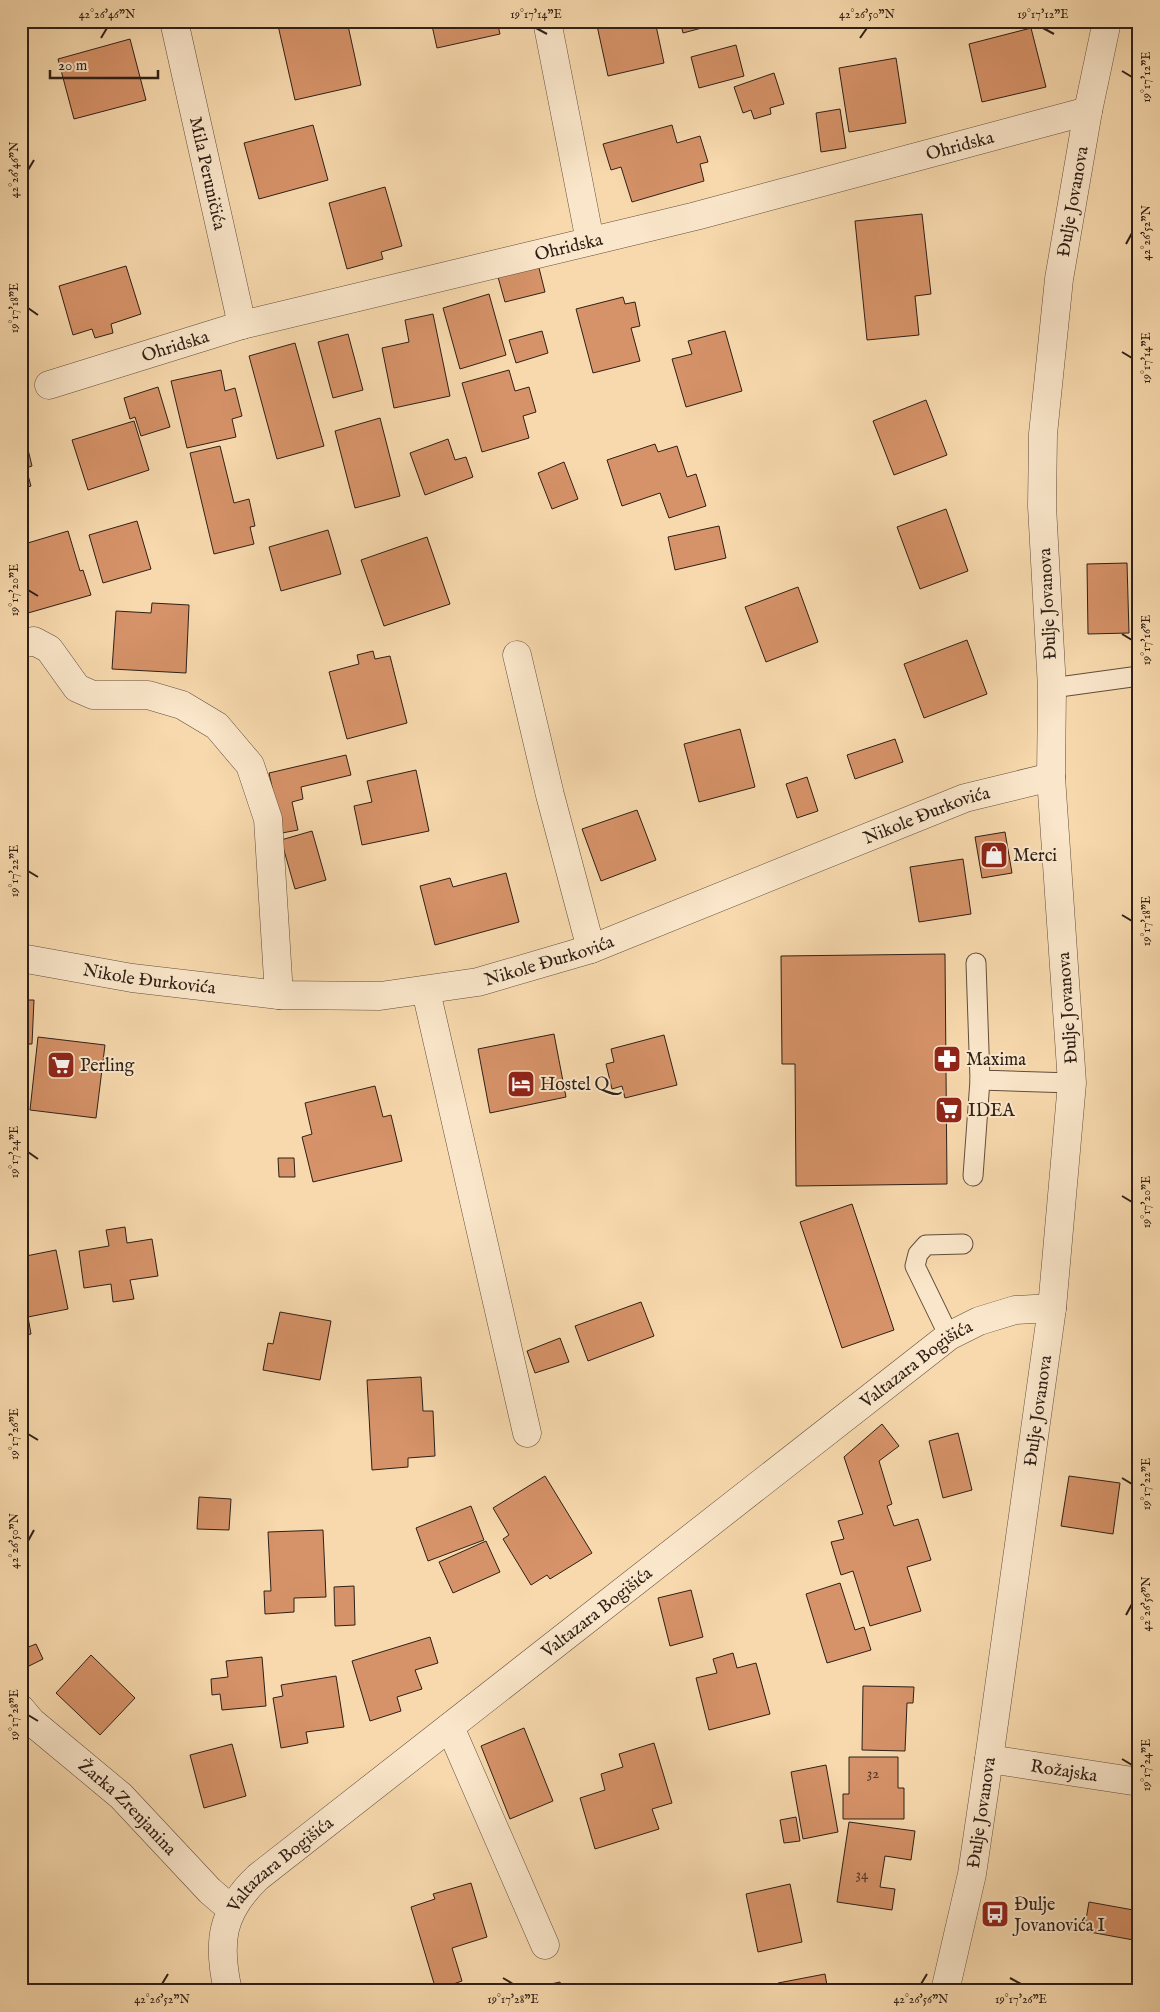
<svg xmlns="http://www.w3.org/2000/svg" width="1160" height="2012" font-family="'IM FELL English',serif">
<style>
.building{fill:#d69268;stroke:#2f2017}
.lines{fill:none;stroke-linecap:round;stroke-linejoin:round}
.service-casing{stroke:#614e3c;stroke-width:21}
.minor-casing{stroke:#614e3c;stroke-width:29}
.tertiary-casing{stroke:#614e3c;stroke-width:29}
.service{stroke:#fae6ca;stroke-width:19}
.minor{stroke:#fae6ca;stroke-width:28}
.tertiary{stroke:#fae6ca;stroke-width:28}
.ticks{fill:none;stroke:#2f2017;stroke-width:2}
.labels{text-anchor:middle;stroke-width:4;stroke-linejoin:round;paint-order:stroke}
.number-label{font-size:15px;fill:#593c2b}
.street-label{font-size:18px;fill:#2f2017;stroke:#fae6ca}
.poi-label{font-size:18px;fill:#2f2017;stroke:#fae6ca;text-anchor:start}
.neatline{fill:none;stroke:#2f2017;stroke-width:2}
.ticks-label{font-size:12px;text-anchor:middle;fill:#2f2017}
</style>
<rect width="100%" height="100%" fill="#f7d9ad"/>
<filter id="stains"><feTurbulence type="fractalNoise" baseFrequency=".004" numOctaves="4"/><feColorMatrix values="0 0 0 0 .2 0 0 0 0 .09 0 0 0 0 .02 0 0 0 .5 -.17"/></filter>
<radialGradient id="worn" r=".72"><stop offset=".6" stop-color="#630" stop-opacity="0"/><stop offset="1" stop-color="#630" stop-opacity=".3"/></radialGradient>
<g class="building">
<path d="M277 21H347L361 85 295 100Z"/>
<path d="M431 21H497L500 34 437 48Z"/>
<path d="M596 21H655L664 63 608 76Z"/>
<path d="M680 21H728L683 33Z"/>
<path d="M1031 28 1046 87 982 102 969 44Z"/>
<path d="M130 39 146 100 74 119 58 59Z"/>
<path d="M736 45 744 76 699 88 691 57Z"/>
<path d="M896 58 906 123 849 132 839 68Z"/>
<path d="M774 73 784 104 770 108 771 114 754 119 751 110 743 113 734 87Z"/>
<path d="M840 109 846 148 821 152 816 113Z"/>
<path d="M313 125 328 180 259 199 244 143Z"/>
<path d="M672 125 677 143 700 136 708 162 700 164 704 181 632 202 621 167 611 170 603 144Z"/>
<path d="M385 187 402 246 381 252 383 259 347 269 329 203Z"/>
<path d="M922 214 931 294 915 296 919 335 867 340 855 221Z"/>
<path d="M537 260 545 292 505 302 496 270Z"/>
<path d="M126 266 141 314 111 324 113 333 95 338 92 329 73 335 59 286Z"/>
<path d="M489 294 506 355 460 369 443 308Z"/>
<path d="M623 297 625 304 635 302 640 326 631 328 640 361 593 373 576 309Z"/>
<path d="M433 314 450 396 394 408 382 348 409 342 405 320Z"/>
<path d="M542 331 548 353 516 363 509 340Z"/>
<path d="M725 331 742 391 686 407 672 359 692 354 688 341Z"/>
<path d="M348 334 363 390 333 398 318 342Z"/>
<path d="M295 343 324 446 277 459 249 356Z"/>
<path d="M221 370 225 391 235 388 242 416 232 419 236 437 187 448 171 381Z"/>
<path d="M509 370 515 391 529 387 536 412 523 416 529 438 482 452 462 383Z"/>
<path d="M158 387 170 427 141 436 135 417 130 419 124 398Z"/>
<path d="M926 400 947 455 894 475 873 421Z"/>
<path d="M380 418 400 496 355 508 335 431Z"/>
<path d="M134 421 149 470 88 490 72 440Z"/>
<path d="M22 425 32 466 26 468 31 486 21 489Z"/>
<path d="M448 439 455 460 466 457 473 477 425 495 410 453Z"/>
<path d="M655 444 658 452 677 446 687 477 696 474 706 506 669 518 660 493 622 506 607 460Z"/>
<path d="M220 446 234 503 249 499 255 526 250 527 254 544 214 554 190 453Z"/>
<path d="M564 462 578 499 552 509 538 473Z"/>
<path d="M946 509 968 571 920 589 897 527Z"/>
<path d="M137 521 151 569 103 583 89 535Z"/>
<path d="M719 526 726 558 675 570 668 537Z"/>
<path d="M328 530 341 574 281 591 269 547Z"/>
<path d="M68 531 80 571 83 570 91 595 21 615V545Z"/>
<path d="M427 537 450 604 384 626 361 560Z"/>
<path d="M1127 563 1129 633 1088 634 1087 564Z"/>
<path d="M798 587 818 642 766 662 745 607Z"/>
<path d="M152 603 189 605 186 673 112 669 116 611 151 613Z"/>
<path d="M967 640 987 694 924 718 904 664Z"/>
<path d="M373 651 375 659 390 656 407 723 347 739 329 672 359 664 357 655Z"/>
<path d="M740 729 755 787 699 802 684 744Z"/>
<path d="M895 739 903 762 855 779 847 755Z"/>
<path d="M346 755 351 775 301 787 303 799 292 802 298 830 282 833 269 773Z"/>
<path d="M416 770 429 831 362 845 354 806 372 802 367 781Z"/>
<path d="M807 777 818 811 797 818 786 784Z"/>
<path d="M637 810 656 860 601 881 582 829Z"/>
<path d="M312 831 326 880 295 889 281 840Z"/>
<path d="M1005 832 1012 873 982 878 975 837Z"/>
<path d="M963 859 971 914 919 922 910 867Z"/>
<path d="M506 873 519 922 435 945 420 886 450 878 453 887Z"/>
<path d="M945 954 947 1184 796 1186 795 1064H782L781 956Z"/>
<path d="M21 1000H34L32 1044H21Z"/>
<path d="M554 1034 566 1097 490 1113 478 1049Z"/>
<path d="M664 1035 677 1085 625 1098 622 1086 612 1089 606 1064 614 1062 611 1049Z"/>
<path d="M38 1037 105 1045 96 1118 30 1110Z"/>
<path d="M375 1086 383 1117 391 1115 402 1161 313 1182 302 1137 312 1134 305 1103Z"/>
<path d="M278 1158H294L295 1177H279Z"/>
<path d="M852 1204 894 1330 842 1348 800 1222Z"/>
<path d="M125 1227 127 1243 152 1239 158 1276 130 1280 134 1299 113 1302 111 1284 84 1288 79 1251 109 1246 106 1230Z"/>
<path d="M56 1250 68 1309 28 1317 31 1334 21 1336V1257Z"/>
<path d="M641 1302 654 1336 588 1361 575 1326Z"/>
<path d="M280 1312 331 1321 320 1380 263 1370 268 1343 273 1344Z"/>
<path d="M560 1338 569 1362 535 1373 527 1351Z"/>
<path d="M421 1377 423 1411H433L435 1456 408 1458V1467L372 1470 367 1380Z"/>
<path d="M882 1424 899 1446 879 1461 892 1504 887 1506 894 1526 918 1519 931 1560 907 1567 921 1611 870 1626 853 1571 841 1575 831 1542 844 1539 838 1521 863 1514 844 1457Z"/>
<path d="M958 1433 972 1490 943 1498 929 1441Z"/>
<path d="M545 1476 592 1553 550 1579 547 1575 531 1585 503 1539 509 1535 493 1508Z"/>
<path d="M1069 1476 1120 1483 1113 1534 1061 1526Z"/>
<path d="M199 1497 231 1499 229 1530 197 1529Z"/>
<path d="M471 1506 484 1540 428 1561 416 1528Z"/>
<path d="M323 1530 326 1597 294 1598V1612L265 1614 264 1591H271L268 1532Z"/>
<path d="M486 1541 500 1572 453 1593 439 1562Z"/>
<path d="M840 1583 855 1630 864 1627 871 1650 827 1663 806 1594Z"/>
<path d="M354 1586 355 1625 335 1626 334 1587Z"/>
<path d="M691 1590 703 1637 670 1646 658 1598Z"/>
<path d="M430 1637 438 1663 415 1670 422 1689 397 1697 401 1711 370 1721 352 1661Z"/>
<path d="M36 1644 43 1659 21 1670V1650Z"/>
<path d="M733 1653 737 1668 756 1663 770 1714 709 1730 696 1678 717 1673 713 1659Z"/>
<path d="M91 1655 135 1698 100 1735 56 1693Z"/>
<path d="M262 1657 266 1706 222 1710 220 1694 212 1695 211 1679 228 1677 226 1661Z"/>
<path d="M336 1676 344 1727 306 1732 308 1743 281 1748 273 1698 283 1696 281 1685Z"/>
<path d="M863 1686 914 1687 913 1703H907L905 1751 862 1750Z"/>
<path d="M524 1728 553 1801 510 1819 481 1746Z"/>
<path d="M654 1743 672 1803 652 1809 659 1829 595 1849 580 1798 605 1790 601 1774 623 1767 619 1754Z"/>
<path d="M232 1744 246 1796 204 1808 190 1755Z"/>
<path d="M849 1757H898V1788H904V1819H843V1794H849Z"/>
<path d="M826 1765 838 1832 803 1839 791 1772Z"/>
<path d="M796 1817 800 1841 784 1843 780 1820Z"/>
<path d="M849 1822 915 1831 911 1860 885 1856 880 1887 895 1889 892 1910 837 1902Z"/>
<path d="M471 1883 487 1937 452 1948 462 1981 436 1990 411 1907 435 1899 433 1894Z"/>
<path d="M790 1884 802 1942 758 1952 746 1894Z"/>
<path d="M1089 1902 1139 1911V1941L1084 1931Z"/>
<path d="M825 1974 828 1991H780L778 1983Z"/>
<path d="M560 1982 562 1991 524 1990Z"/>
</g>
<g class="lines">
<defs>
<g id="service">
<path d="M1052 688 1139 676"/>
<path d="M976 963 980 1080 1072 1083"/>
<path d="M973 1176 980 1080"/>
<path d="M949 1336 915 1266 918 1254 926 1245 963 1244"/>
</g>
<g id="minor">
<path id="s1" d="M174 21 242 325"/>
<path d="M547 21 590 241"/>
<path id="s2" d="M49 385 242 325 696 216 1088 111"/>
<path d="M21 644 34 641 49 649 77 688 93 695H148L182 705 217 726 250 765 268 819 279 995"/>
<path d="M517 655 550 795 591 949"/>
<path id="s3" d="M21 958 132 978 279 995 380 996 478 982 591 949 965 798 1051 777"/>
<path d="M426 991 527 1433"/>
<path id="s4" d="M21 1709 32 1722 121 1796 210 1891 231 1909"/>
<path d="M450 1727 545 1945"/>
<path id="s5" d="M989 1759 1139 1782"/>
<path id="s6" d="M228 1991C217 1942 221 1912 258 1877L949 1336 979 1321 1015 1310 1052 1308"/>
</g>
<g id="tertiary">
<path id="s7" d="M945 1991 972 1874 989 1759 1052 1308 1072 1083 1051 777 1052 688 1042 506 1043 434 1059 279 1088 111 1107 21"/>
</g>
</defs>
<use href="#service" class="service-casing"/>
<use href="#minor" class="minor-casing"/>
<use href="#tertiary" class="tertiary-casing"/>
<use href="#service" class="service"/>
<use href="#minor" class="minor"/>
<use href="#tertiary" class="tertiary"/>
</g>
<path class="ticks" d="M536 28 547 34M1043 28 1054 34M101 38 107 28M860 38 867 28M1122 71 1132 77M28 170 34 160M1126 244 1132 233M28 308 38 315M1122 352 1132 358M28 590 38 596M1122 634 1132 640M28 871 38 877M1122 915 1132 921M28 1152 38 1159M1122 1196 1132 1202M28 1434 38 1440M1122 1478 1132 1484M28 1541 34 1530M1126 1615 1132 1604M28 1715 38 1721M1122 1759 1132 1765M503 1978 513 1984M1010 1978 1021 1984M162 1984 168 1974M921 1984 927 1974"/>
<defs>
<symbol id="shop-square" viewBox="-11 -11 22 22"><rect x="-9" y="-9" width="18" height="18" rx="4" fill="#8f2418" stroke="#fae6ca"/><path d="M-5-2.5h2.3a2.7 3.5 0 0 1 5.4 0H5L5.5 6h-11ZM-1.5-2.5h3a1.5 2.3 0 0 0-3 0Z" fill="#fff"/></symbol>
<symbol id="pharmacy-square" viewBox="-11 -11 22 22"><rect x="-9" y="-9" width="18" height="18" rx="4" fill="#8f2418" stroke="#fae6ca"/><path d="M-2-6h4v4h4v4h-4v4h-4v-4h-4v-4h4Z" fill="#fff"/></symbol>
<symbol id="supermarket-square" viewBox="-11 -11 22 22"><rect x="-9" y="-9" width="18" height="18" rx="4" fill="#8f2418" stroke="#fae6ca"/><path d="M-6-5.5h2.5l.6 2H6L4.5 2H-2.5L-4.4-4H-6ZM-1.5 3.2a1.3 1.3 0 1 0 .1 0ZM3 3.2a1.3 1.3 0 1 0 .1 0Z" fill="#fff"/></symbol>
<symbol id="hotel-square" viewBox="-11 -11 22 22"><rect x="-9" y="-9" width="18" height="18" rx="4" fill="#8f2418" stroke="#fae6ca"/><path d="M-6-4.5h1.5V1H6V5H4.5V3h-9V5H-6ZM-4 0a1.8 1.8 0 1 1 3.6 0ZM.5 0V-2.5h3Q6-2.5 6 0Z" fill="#fff"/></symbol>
<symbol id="bus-square" viewBox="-11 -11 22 22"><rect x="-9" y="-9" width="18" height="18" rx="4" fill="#8f2418" stroke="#fae6ca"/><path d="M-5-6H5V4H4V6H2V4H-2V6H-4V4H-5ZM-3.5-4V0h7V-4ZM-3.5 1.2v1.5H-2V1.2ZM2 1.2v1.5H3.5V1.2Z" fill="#fff"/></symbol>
</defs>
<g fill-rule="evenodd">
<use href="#shop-square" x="978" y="839" width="32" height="32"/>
<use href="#pharmacy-square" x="931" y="1043" width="32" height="32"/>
<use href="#supermarket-square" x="45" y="1049" width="32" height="32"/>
<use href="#hotel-square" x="505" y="1068" width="32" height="32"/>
<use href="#supermarket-square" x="933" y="1094" width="32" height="32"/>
<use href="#bus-square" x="979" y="1898" width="32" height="32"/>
</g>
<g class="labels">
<g class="number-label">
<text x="873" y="1778">32</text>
<text x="862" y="1879">34</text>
</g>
<g class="street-label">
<text dy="6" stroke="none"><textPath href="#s2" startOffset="942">Ohridska</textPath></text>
<text dy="6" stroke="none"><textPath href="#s1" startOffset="156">Mila Peruničića</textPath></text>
<text dy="6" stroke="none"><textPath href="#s7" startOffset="1802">Đulje Jovanova</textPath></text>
<text dy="6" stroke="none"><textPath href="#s2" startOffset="538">Ohridska</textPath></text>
<text dy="6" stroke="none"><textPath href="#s2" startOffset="132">Ohridska</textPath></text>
<text transform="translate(1047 604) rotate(-93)" y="6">Đulje Jovanova</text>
<text dy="6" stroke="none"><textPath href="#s3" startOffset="940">Nikole Đurkovića</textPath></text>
<text dy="6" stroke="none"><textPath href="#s3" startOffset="535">Nikole Đurkovića</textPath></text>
<text dy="6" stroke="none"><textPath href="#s3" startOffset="130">Nikole Đurkovića</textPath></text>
<text transform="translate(1067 1008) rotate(-94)" y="6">Đulje Jovanova</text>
<text dy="6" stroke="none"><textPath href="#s6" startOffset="960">Valtazara Bogišića</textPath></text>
<text dy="6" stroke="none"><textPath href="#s7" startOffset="588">Đulje Jovanova</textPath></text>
<text dy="6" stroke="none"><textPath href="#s6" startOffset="555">Valtazara Bogišića</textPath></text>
<text dy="6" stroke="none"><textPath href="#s5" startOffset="76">Rožajska</textPath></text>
<text dy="6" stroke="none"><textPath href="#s4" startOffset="145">Žarka Zrenjanina</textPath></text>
<text dy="6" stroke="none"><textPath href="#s7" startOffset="182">Đulje Jovanova</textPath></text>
<text dy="6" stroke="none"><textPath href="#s6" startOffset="150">Valtazara Bogišića</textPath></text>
</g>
<g class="poi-label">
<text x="1013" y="861">Merci</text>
<text x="966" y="1065">Maxima</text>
<text x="80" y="1071">Perling</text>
<text x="540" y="1090">Hostel Q</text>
<text x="968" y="1116">IDEA</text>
<text x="1014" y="1910">Đulje<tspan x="1014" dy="21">Jovanovića I</tspan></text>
</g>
</g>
<rect width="1160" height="2012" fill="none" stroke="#f7d9ad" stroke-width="55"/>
<path d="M50 70v8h108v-8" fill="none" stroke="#2f2017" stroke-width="2.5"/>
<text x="58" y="70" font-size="15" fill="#2f2017" stroke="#fae6ca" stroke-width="4" paint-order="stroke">20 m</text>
<rect x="28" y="28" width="1104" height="1956" class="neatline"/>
<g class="ticks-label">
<text x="107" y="18">42°26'46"N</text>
<text x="536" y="18">19°17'14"E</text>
<text x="867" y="18">42°26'50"N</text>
<text x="1043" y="18">19°17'12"E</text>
<text transform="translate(1146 77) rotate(-90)" y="4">19°17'12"E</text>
<text transform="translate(14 170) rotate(-90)" y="4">42°26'46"N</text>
<text transform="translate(1146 233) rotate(-90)" y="4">42°26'52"N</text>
<text transform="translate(14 308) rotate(-90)" y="4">19°17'18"E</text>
<text transform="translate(1146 358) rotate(-90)" y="4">19°17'14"E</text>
<text transform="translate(14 590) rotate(-90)" y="4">19°17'20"E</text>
<text transform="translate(1146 640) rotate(-90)" y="4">19°17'16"E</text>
<text transform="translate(14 871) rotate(-90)" y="4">19°17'22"E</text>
<text transform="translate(1146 921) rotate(-90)" y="4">19°17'18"E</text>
<text transform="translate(14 1152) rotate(-90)" y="4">19°17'24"E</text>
<text transform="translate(1146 1202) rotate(-90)" y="4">19°17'20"E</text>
<text transform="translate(14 1434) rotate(-90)" y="4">19°17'26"E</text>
<text transform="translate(1146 1484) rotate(-90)" y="4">19°17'22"E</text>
<text transform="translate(14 1541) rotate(-90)" y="4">42°26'50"N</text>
<text transform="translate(1146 1604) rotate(-90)" y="4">42°26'56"N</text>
<text transform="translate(14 1715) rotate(-90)" y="4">19°17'28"E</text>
<text transform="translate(1146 1765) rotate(-90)" y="4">19°17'24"E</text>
<text x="162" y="2003">42°26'52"N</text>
<text x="513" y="2003">19°17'28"E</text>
<text x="921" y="2003">42°26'56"N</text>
<text x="1021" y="2003">19°17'26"E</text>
</g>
<rect width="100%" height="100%" filter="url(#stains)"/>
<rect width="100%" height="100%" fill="url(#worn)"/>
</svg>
